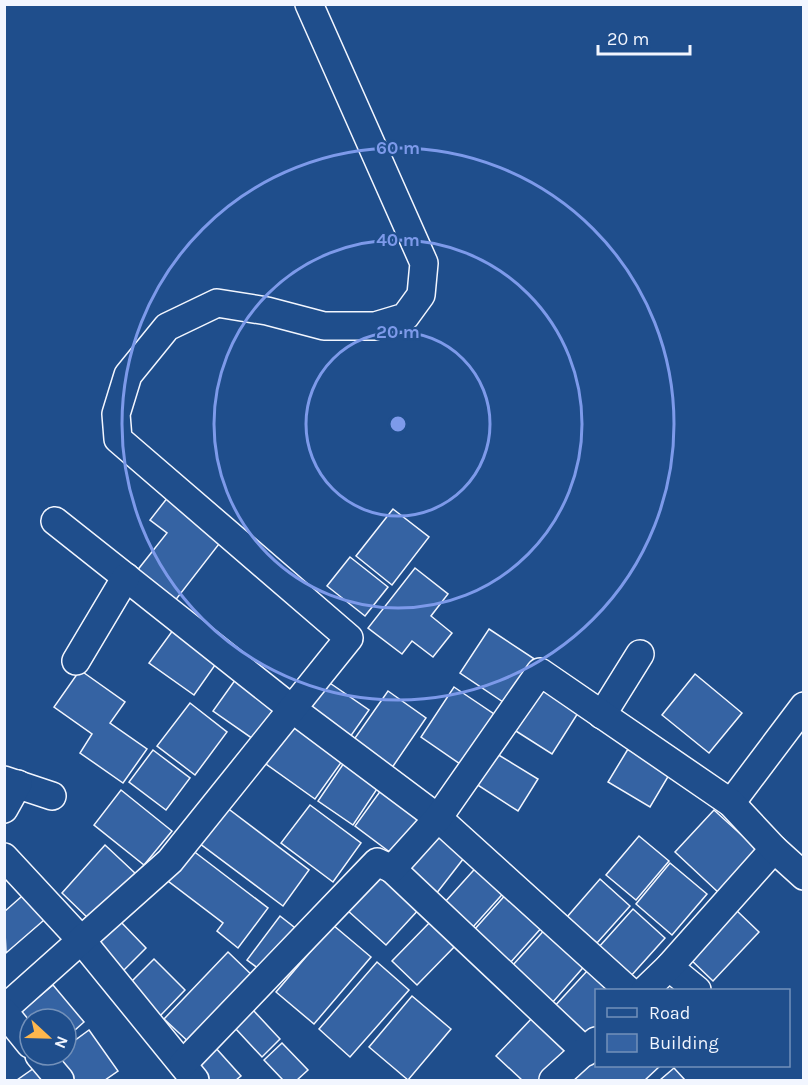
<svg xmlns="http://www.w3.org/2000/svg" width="808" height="1085" font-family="Karla,sans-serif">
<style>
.building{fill:#3563a3;stroke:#f2f6ff;stroke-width:1.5}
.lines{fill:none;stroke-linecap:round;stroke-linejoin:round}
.street-casing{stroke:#f2f6ff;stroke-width:30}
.street{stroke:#1f4e8c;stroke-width:27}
.ring{fill:none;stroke:#7d9aea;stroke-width:3}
.centre{fill:#7d9aea;stroke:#1f4e8c;stroke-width:3}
.ring-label{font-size:18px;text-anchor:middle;font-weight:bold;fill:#7d9aea;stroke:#1f4e8c;stroke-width:4.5;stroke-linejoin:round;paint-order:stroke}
</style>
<rect width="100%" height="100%" fill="#1f4e8c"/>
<g class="building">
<path d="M172 492 226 535 174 602 136 572 167 533 150 520Z"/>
<path d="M393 509 429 537 392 585 356 556Z"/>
<path d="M350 557 388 587 365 616 327 586Z"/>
<path d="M415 568 448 594 431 616 452 633 433 657 412 641 402 654 368 628Z"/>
<path d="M176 626 220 658 194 695 149 663Z"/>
<path d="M489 629 539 662 509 706 460 673Z"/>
<path d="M80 670 125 702 110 723 147 749 123 783 80 753 92 734 54 707Z"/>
<path d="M695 674 742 713 709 753 662 715Z"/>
<path d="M238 676 280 705 256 741 213 711Z"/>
<path d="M324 679 369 710 350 737 305 706Z"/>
<path d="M535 685 578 713 552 754 508 726Z"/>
<path d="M454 687 497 716 463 766 421 737Z"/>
<path d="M388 691 426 718 387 775 348 748Z"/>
<path d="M190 703 227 732 195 775 157 746Z"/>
<path d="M295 721 345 757 315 799 266 764Z"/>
<path d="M628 749 669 775 650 807 608 782Z"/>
<path d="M153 750 190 778 166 810 129 782Z"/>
<path d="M492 751 538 779 518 811 473 782Z"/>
<path d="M346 760 381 783 353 825 318 801Z"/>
<path d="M384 786 425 816 395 856 355 826Z"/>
<path d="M121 790 172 831 144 865 94 825Z"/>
<path d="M222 804 309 870 283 906 195 840Z"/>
<path d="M310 805 361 843 333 882 281 843Z"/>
<path d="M714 810 758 850 719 893 675 852Z"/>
<path d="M435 828 467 854 436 894 403 869Z"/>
<path d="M639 836 669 861 636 900 606 875Z"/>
<path d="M105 845 136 874 92 922 62 893Z"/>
<path d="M192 850 268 908 238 948 217 931 223 923 168 881Z"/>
<path d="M481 862 508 888 473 927 445 902Z"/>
<path d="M670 863 707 894 672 935 636 904Z"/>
<path d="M382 871 421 907 386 945 347 910Z"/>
<path d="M600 879 630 906 597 943 567 917Z"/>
<path d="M30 889 51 914 6 953 4 912Z"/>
<path d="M508 892 544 925 510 963 474 930Z"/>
<path d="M633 909 665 938 630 977 598 948Z"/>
<path d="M735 909 759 932 713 981 688 957Z"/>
<path d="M280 916 299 931 267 975 247 960Z"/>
<path d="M118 919 146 948 121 973 93 943Z"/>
<path d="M433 919 458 943 417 985 392 961Z"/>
<path d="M333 925 371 957 314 1024 276 992Z"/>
<path d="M548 926 588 962 552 1003 512 966Z"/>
<path d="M228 952 257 980 193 1046 164 1019Z"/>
<path d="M154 959 185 990 160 1016 128 985Z"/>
<path d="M377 962 409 990 350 1057 319 1029Z"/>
<path d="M587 971 609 990H596V1026L585 1038 553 1008Z"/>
<path d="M53 985 84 1022 66 1038V1019H30V1028L18 1014Z"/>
<path d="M412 996 451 1029 408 1080 369 1047Z"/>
<path d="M253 1010 280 1039 262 1057 235 1028Z"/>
<path d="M534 1016 572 1052 545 1080H522L496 1056Z"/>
<path d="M89 1030 118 1071 105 1080H72L54 1055H66V1047Z"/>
<path d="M282 1043 308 1070 297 1080H283L264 1060Z"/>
<path d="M214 1046 241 1076 236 1080H209L194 1064Z"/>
<path d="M596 1054V1066H660L645 1080H576L573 1077Z"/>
<path d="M37 1066 48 1080H17Z"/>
<path d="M674 1068 685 1080H660Z"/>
</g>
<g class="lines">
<defs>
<g id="street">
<path d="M55 521 291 708 438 818 628 990"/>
<path d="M76 661 126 577"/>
<path d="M602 715 640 654"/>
<path d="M4 780 52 796"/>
<path d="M731 803 804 706"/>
<path d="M4 809 18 784"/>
<path d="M4 857 82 941 195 1080"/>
<path d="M392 869 586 1052"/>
<path d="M669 967 697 990"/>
<path d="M645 990 669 967 774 849"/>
<path d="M4 1009 170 861 349 638 118 439 116 414 128 375 167 327 217 303 267 311 324 326H375L405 317 421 295 424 263 309 4"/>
<path d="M4 1012 30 1044"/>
<path d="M39 1055 60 1080"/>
<path d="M183 1064 377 862 392 869 438 818 540 672 731 803 774 849 804 876"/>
<path d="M553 1080 596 1041"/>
</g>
</defs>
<use href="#street" class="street-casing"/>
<use href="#street" class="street"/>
</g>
<g class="ring">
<circle cx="398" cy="424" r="92"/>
<circle cx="398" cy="424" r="184"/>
<circle cx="398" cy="424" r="276"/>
</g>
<circle cx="398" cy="424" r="9" class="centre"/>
<g class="ring-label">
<text x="398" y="154">60 m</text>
<text x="398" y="246">40 m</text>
<text x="398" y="338">20 m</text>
</g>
<rect width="808" height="1085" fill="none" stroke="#f2f6ff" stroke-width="12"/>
<rect x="595" y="989" width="195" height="78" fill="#1f4e8c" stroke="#7391ba" stroke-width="1.5"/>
<rect x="607" y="1008" width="30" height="9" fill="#1f4e8c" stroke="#7391ba" stroke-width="1.5"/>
<text x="649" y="1019" font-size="18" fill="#f2f6ff">Road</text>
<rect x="607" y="1034" width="30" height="18" fill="#3563a3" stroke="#7391ba" stroke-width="1.5"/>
<text x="649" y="1049" font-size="18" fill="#f2f6ff">Building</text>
<g transform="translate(48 1037) rotate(112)"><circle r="28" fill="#1f4e8c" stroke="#7391ba" stroke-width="1.5"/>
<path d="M0-4.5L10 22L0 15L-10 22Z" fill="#ffb74d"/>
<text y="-9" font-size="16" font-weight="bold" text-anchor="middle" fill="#f2f6ff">N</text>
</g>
<path d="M598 45v9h92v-9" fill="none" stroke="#f2f6ff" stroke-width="3"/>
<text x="607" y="45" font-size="18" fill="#f2f6ff" stroke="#1f4e8c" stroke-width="4.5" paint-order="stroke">20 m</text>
</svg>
